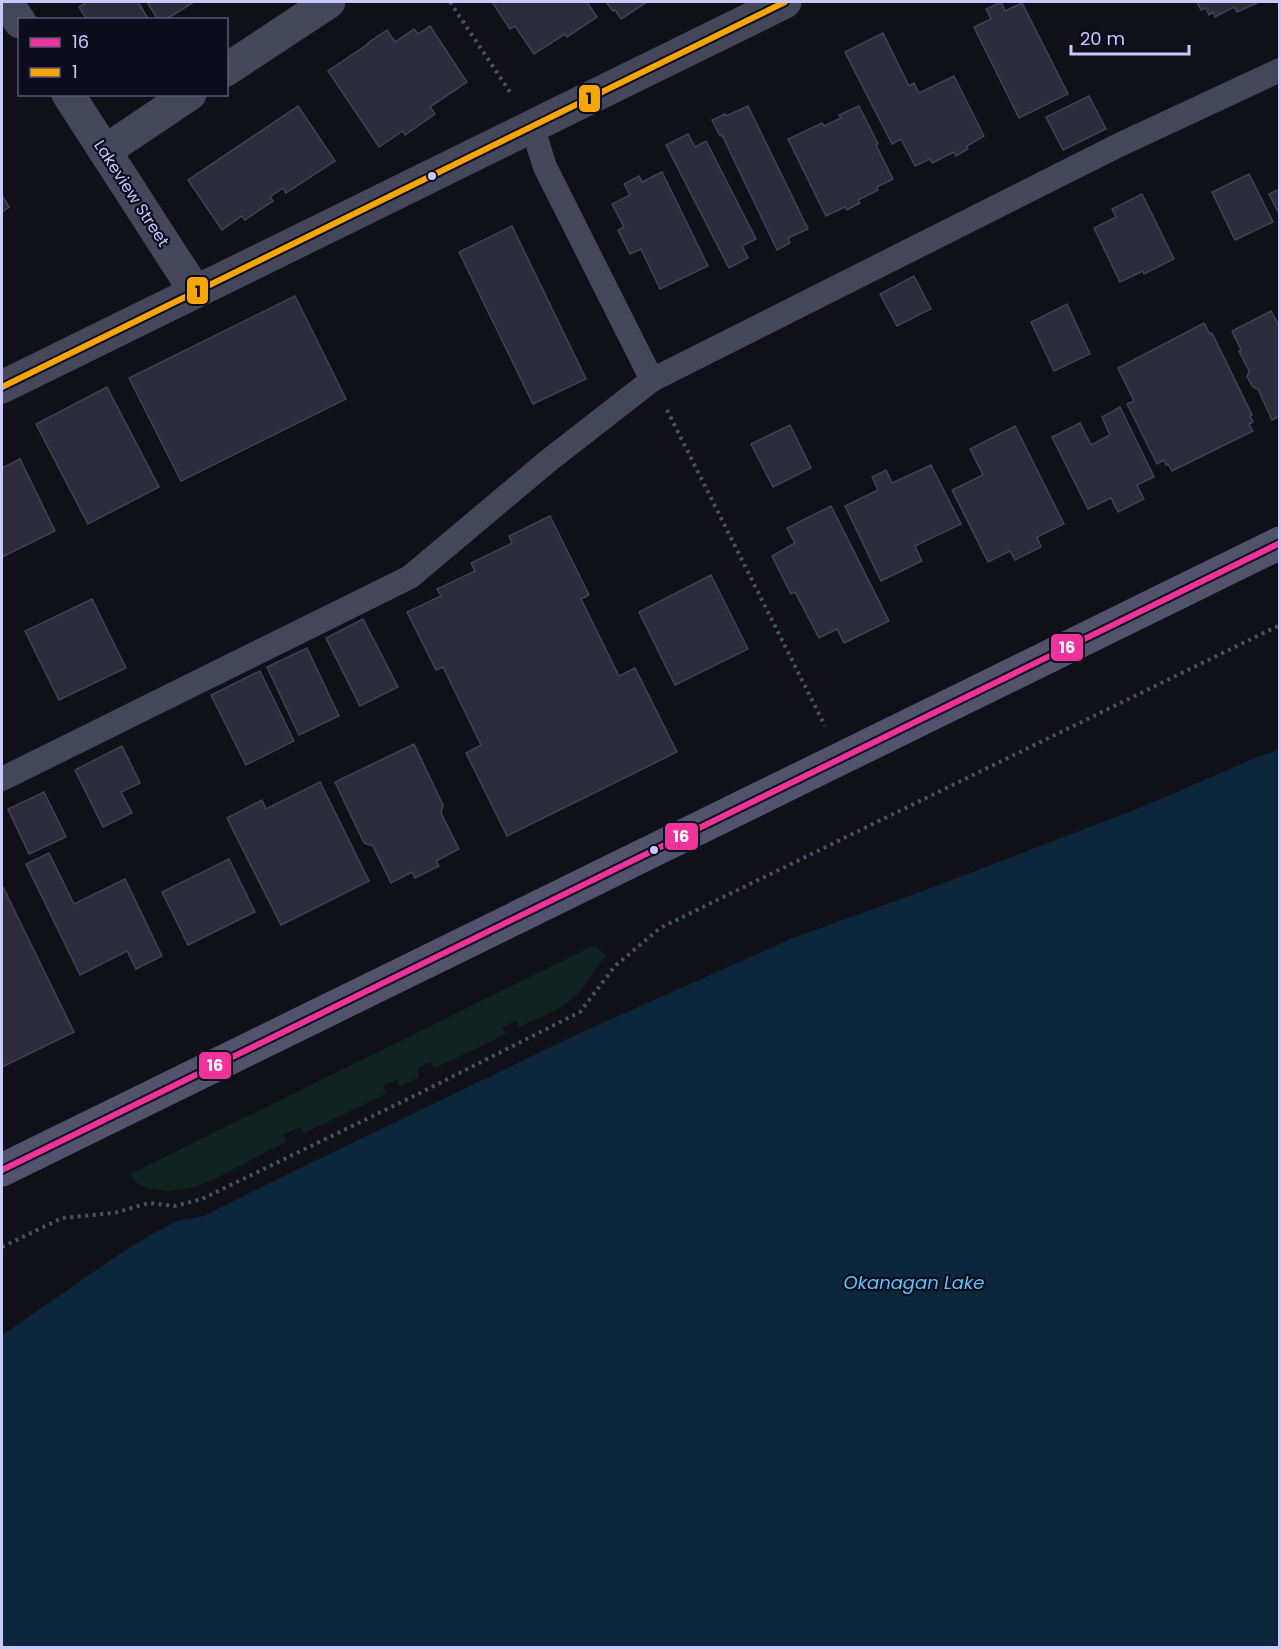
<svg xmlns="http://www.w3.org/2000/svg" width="1281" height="1649" font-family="Poppins,sans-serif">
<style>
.green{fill:#0f2421}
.water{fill:#0c263c}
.building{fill:#2d2c3c;stroke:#424157;stroke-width:1.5}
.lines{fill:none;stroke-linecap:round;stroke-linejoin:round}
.path{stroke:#45555e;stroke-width:4;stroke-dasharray:3 4.5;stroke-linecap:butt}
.lane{stroke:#44465a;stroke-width:24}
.street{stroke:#44465a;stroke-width:33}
.secondary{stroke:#51536d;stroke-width:33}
.bus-1-casing{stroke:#0c0c1d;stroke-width:10}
.bus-2-casing{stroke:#0c0c1d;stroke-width:10}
.bus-1{stroke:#ef339a;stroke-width:6}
.bus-2{stroke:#f7a600;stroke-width:6}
.bus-dot{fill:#c8c9fe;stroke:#0c0c1d;stroke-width:2}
.labels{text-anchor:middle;stroke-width:4.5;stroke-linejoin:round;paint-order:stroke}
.street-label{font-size:16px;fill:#c8c9fe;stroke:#0c0c1d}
.water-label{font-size:18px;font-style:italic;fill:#57c7fd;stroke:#0c0c1d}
.line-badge{stroke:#0c0c1d;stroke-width:2}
.badge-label{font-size:16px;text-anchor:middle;font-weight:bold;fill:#fff}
.pale-badge-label{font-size:16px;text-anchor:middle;font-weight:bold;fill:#111}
</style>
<rect width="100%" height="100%" fill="#101019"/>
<path class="green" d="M595 945 606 956C596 967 589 980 580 991 566 1009 540 1017 519 1027L516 1020 502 1028 506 1034 435 1068 430 1062 417 1069 419 1077 400 1087 397 1080 383 1085 386 1094 304 1133 300 1127 283 1135 287 1142C271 1149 256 1157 241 1165 226 1173 210 1182 194 1187 174 1192 141 1195 130 1174Z"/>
<path class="water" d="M1279 750V1647H2V1336L4 1334 118 1255 154 1233 177 1221 204 1216 249 1193 580 1033 793 938 931 888 1142 807 1260 756Z"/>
<g class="building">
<path d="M87 2H138L149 20H87L79 7Z"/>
<path d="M147 2H194L165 20H158Z"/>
<path d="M492 2H587L597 17 567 37 565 34 534 54 515 26 510 29Z"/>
<path d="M606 2H647L621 19 615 10 613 11Z"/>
<path d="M1001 2 1005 11 1022 3 1068 94 1019 118 974 27 991 19 986 9Z"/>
<path d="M1197 2H1259L1237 12 1234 7 1215 17 1213 12 1209 15 1206 8 1201 10Z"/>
<path d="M430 26 467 82 430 107 435 114 405 135 403 131 379 147 328 71 368 44V43L387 30 395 42 414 29 418 34Z"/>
<path d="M883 33 909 86 914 83 919 93 954 76 984 136 967 146 968 149 956 156 954 152 932 163 930 159 915 166 901 139 892 144 845 52Z"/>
<path d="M1089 96 1106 129 1063 150 1046 117Z"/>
<path d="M298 106 335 161 286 193 283 188 270 197 273 201 245 220 242 216 222 230 188 180Z"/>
<path d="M748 106 808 229 788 238 790 243 777 250 722 135 720 136 712 120 725 114 726 116Z"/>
<path d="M859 106 878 144 876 145 893 179 877 187 878 190 858 200 860 203 847 210 845 207 826 216 788 139 822 123 824 126 841 118 839 115Z"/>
<path d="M688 134 695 147 706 141 756 239 742 246 748 258 729 268 666 145Z"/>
<path d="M662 172 708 266 660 289 641 249 630 254 618 230 624 227 612 204 630 195 624 184 639 176 642 182Z"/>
<path d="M1249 174 1273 222 1235 240 1212 192Z"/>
<path d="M1280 189V216L1269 194Z"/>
<path d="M1142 194 1174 259 1144 274 1143 271 1120 282 1094 228 1116 217 1112 209Z"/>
<path d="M2 195 9 207 2 212Z"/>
<path d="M512 226 586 379 533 404 459 252Z"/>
<path d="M914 276 931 309 897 326 880 294Z"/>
<path d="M295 296 346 399 181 481 129 378Z"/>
<path d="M1067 304 1090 354 1054 371 1031 322Z"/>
<path d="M1271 311 1280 328V416L1272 420 1258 389 1253 387 1247 377 1249 371 1239 351 1241 350 1232 331Z"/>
<path d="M1204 323 1210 334 1212 333 1252 415 1250 416 1253 422 1249 424 1253 431 1172 471 1168 464 1166 465 1164 460 1157 464 1127 404 1134 401 1118 368Z"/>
<path d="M107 387 159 487 88 524 36 424Z"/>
<path d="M1120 407 1154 477 1137 485 1144 499 1118 512 1111 498 1088 509 1052 437 1080 423 1091 445 1110 435 1102 417Z"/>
<path d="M790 425 811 468 773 487 751 444Z"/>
<path d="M1015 426 1064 524 1037 537 1041 547 1015 560 1010 551 988 562 952 490 983 475 970 449Z"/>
<path d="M20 459 55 531 2 557V468Z"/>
<path d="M931 465 961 524 915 546 922 561 881 581 845 506 878 490 872 477 886 470 892 483Z"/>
<path d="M831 506 889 621 844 643 837 629 819 638 795 592 791 594 772 556 795 543 787 528Z"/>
<path d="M550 516 589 595 581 599 619 676 635 668 677 752 507 836 466 753 481 745 443 667 436 670 407 612 441 596 437 589 475 571 471 563 512 543 509 536Z"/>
<path d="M711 575 748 649 675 685 639 612Z"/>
<path d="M92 599 126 668 59 700 25 631Z"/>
<path d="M363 619 398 687 360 706 326 638Z"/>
<path d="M307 648 339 716 299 735 267 667Z"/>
<path d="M260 671 294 741 246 765 211 695Z"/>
<path d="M414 744 443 805 441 813 459 849 436 861 439 866 415 878 412 872 391 883 373 846 364 843 335 782Z"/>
<path d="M122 746 140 783 121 792 132 813 103 827 75 770Z"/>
<path d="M320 782 369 881 281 925 227 818 262 800 266 809Z"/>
<path d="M44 792 66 837 29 854 8 809Z"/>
<path d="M49 853 74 904 125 879 162 956 136 969 127 951 80 975 26 864Z"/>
<path d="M229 859 255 912 188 945 162 892Z"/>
<path d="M2 885 74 1032 2 1067Z"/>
</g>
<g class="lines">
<g class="path">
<path d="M450 2 512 95"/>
<path d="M667 410 825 726"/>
<path d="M2 1247 62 1218 114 1213 149 1203 175 1206 202 1199 416 1095 580 1012 615 966 660 928 1280 625"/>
</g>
<g class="lane">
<path d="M532 126 545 167 652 380 1119 145 1280 70"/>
<path d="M2 779 410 577 548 461 652 380"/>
</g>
<g class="street">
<path d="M6 2 20 22"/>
<path d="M226 70 329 2"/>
<path d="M68 94 195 291"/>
<path d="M105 151 190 94"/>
<path d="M2 387 785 2"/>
</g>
<path class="secondary" d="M2 1170 1280 543"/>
<defs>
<path id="bus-1" d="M2 1170 1280 543"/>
<path id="bus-2" d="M2 387 785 2"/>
</defs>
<use href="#bus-1" class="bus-1-casing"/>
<use href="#bus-2" class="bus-2-casing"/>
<use href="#bus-1" class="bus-1"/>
<use href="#bus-2" class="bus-2"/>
</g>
<g class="bus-dot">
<circle cx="432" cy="176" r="5"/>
<circle cx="654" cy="850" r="5"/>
</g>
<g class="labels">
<g class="street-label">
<text transform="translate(132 193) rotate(57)" y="6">Lakeview Street</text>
</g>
<g class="water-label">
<text x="914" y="1289">Okanagan Lake</text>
</g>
</g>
<g class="line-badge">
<rect x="578" y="84" width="23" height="29" rx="6" fill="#f7a600"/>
<rect x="186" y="276" width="23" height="29" rx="6" fill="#f7a600"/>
<rect x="1050" y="633" width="34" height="29" rx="6" fill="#ef339a"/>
<rect x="664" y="822" width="35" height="29" rx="6" fill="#ef339a"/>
<rect x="198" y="1051" width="34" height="29" rx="6" fill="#ef339a"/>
</g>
<g class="badge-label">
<text x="1067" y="653">16</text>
<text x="681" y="842">16</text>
<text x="215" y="1071">16</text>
</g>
<g class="pale-badge-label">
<text x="589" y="104">1</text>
<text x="198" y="297">1</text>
</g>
<rect width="1281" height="1649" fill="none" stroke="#c8c9fe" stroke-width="6"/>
<rect x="18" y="18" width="210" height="78" fill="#0c0c1d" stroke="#575877" stroke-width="1.5"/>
<rect x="30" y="38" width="30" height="9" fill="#ef339a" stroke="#575877" stroke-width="1.5"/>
<text x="72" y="48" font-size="18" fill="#c8c9fe">16</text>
<rect x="30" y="68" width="30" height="9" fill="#f7a600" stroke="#575877" stroke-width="1.5"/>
<text x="72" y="78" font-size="18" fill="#c8c9fe">1</text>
<path d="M1071 45v9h118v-9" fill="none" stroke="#c8c9fe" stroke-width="3"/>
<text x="1080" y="45" font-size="18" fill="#c8c9fe" stroke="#0c0c1d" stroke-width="4.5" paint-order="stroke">20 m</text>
</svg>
